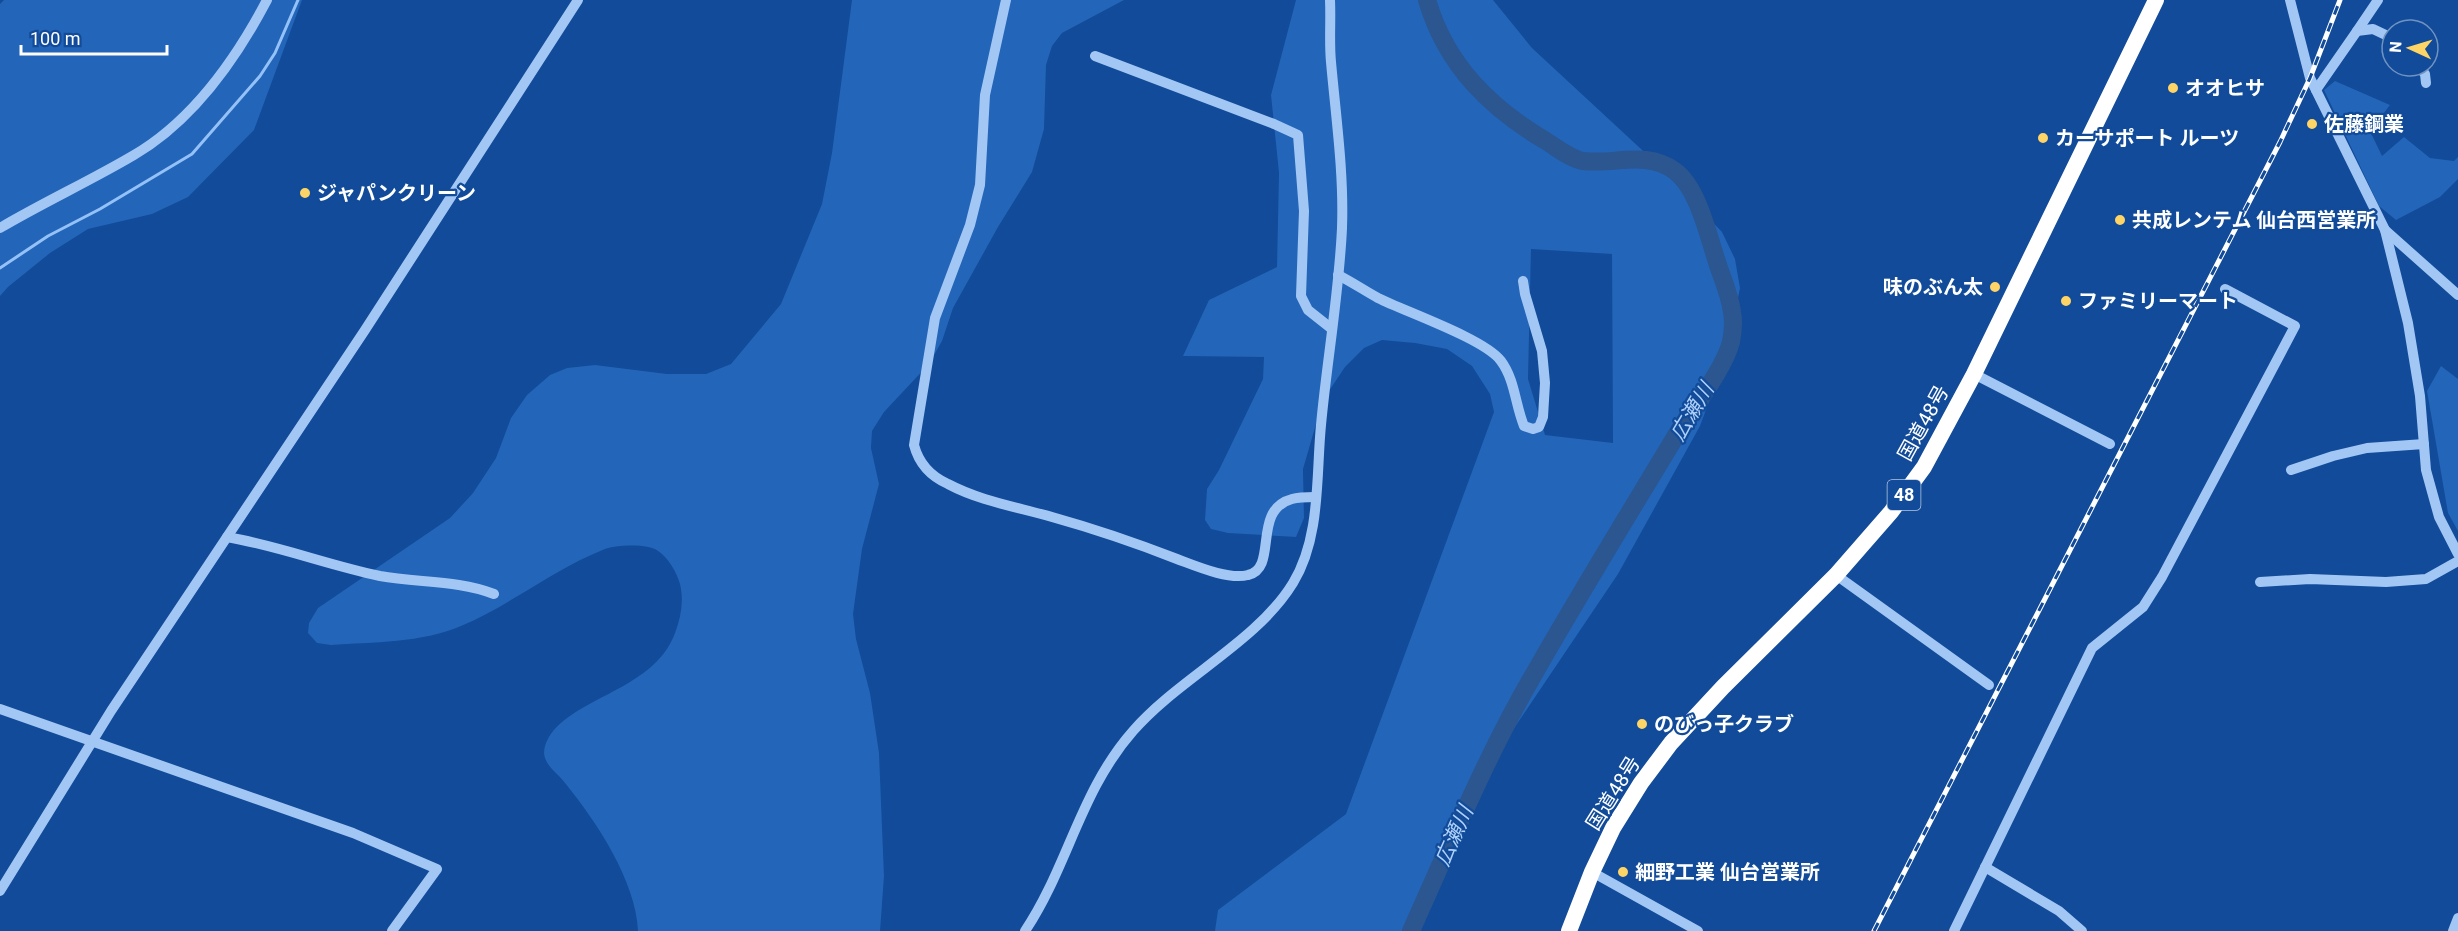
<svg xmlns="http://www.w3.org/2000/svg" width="2458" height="931" font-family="Roboto,'Noto Sans JP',sans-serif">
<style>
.green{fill:#2365b8;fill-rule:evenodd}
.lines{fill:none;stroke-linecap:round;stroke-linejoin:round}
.stream{stroke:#94c1f7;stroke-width:3}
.river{stroke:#2b5690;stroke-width:18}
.minor{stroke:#a2c7f4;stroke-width:10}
.highway{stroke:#fff;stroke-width:16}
.rail-casing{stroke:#fff;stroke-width:5}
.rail{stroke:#114b99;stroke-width:3;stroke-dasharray:9;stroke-linecap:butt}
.poi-dot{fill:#ffd466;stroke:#114b99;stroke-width:2}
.labels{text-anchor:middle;stroke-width:4.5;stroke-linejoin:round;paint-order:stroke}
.shield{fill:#114b99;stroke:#b8c9e0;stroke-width:1.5}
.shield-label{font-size:18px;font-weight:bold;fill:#fff}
.poi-label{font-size:20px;font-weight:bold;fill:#fff;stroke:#114b99;text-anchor:start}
.street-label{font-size:20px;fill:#fff;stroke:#114b99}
.water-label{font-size:21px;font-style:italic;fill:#afd1fb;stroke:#114b99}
</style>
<rect width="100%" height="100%" fill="#114b99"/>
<g class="green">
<path d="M4 0H302L254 130 188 197 152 214 88 229 50 253 8 287 0 296V4Z"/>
<path d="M852 0H1124L1062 33 1052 46 1046 65 1044 129 1032 172 998 227 953 308 942 341 929 364 884 412 872 431 871 448 879 484 862 549 853 614 856 639 870 693 879 753 884 876 880 931H638C636 881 596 821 565 783 556 771 540 763 545 746 561 698 653 694 675 633 681 617 684 601 680 584 677 573 668 557 658 551 648 543 616 545 605 549 554 569 511 605 461 626 422 643 373 642 331 645L317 643 308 633 309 623 318 608 450 518 473 493 496 458 511 418 527 395 550 375 567 368 595 365 667 374H706L731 364 781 304 822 204 832 153Z"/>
<path d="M1296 0H1493L1532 48 1654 161 1722 232 1735 259 1740 288 1727 353 1700 426 1618 574 1500 749 1404 931H1215L1218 910 1346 814 1494 412 1490 394 1472 366 1447 349 1415 343 1382 340 1364 348 1345 367 1323 400 1303 469 1304 518 1296 537 1228 533 1211 529 1205 520 1207 489 1219 470 1263 379 1264 357 1183 356 1209 300 1277 267 1279 173 1271 95ZM1531 249 1612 254 1613 443 1545 435 1528 379Z"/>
<path d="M2335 81 2390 105 2370 131 2382 156 2404 137 2430 158 2454 161 2458 157V179L2440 197 2396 220 2379 206 2324 90Z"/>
<path d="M2441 366 2458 379V531L2448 513 2427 391Z"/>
</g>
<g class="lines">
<path class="stream" d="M0 268 48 236 100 209 192 154 260 76 275 53 298 0"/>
<path class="river" d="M1411 931C1450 845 1486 756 1534 674 1579 595 1627 517 1674 439 1690 411 1723 372 1731 342 1733 332 1734 322 1732 312 1730 295 1722 278 1717 262 1708 235 1698 188 1675 171 1646 150 1615 165 1583 161 1571 159 1557 148 1546 141 1490 108 1446 65 1427 0"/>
<g class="minor">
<path d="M1006 0 985 95 980 185 970 225 935 318 914 445C919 464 930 476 948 484 980 501 1017 507 1052 517 1095 529 1136 543 1177 559 1196 566 1228 580 1248 575 1279 568 1251 510 1292 499 1299 497 1308 497 1315 497"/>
<path d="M2290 0 2310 78 2385 230 2408 323 2420 396 2426 470 2439 517 2458 554"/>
<path d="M2357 31 2378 0"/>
<path d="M1095 56 1274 124 1298 135 1304 211 1301 296 1308 310 1332 329"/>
<path d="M2418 66 2425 74 2426 83"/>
<path d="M2316 90 2357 31 2373 29 2392 38"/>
<path d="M0 228C44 202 90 181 134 155 192 121 236 59 267 0"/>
<path d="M2385 230 2458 295"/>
<path d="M1338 275C1352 282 1365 291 1378 298 1406 312 1485 339 1501 361 1515 380 1515 404 1524 426L1533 429 1539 427 1543 417 1545 383 1542 351 1525 294 1523 281"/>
<path d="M1974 374 2110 444"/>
<path d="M2291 470 2333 456 2367 448 2424 444"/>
<path d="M227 537C279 546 328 565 380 576 418 583 458 580 494 594"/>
<path d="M1836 575 1989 685"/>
<path d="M2260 582 2310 579 2386 582 2426 579 2458 561"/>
<path d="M0 709 353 833 437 869 392 931"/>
<path d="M1985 867 2059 911 2082 931"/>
<path d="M1592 872 1698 931"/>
<path d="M0 891 111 711 365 330 578 0"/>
<path d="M1025 931C1068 867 1080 791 1133 731 1179 678 1257 642 1293 583 1321 537 1316 476 1321 425 1327 360 1339 294 1342 228 1344 173 1336 118 1331 62 1329 42 1331 21 1330 0"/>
<path d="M1954 931 2092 648 2143 607 2162 577 2295 326 2225 289"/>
<path d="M2453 931 2458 918"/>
</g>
<path class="highway" d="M1569 931 1592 872 1613 828 1641 783 1671 743 1723 687 1836 575 1891 512 1924 467 1974 374 2156 0"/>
<defs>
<path id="rail" d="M1874 931 2280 142 2310 78 2340 0"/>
</defs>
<use href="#rail" class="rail-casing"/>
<use href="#rail" class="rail"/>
</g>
<g class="poi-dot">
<circle cx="2173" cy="88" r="6"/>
<circle cx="2312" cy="124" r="6"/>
<circle cx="2043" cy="138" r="6"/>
<circle cx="305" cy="193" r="6"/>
<circle cx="2120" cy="220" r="6"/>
<circle cx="1995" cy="287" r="6"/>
<circle cx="2066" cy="301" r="6"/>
<circle cx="1642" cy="724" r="6"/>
<circle cx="1623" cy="872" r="6"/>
</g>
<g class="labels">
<rect class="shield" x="1887.5" y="480" width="33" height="30" rx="4.5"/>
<g class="shield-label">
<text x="1904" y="501">48</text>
</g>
<g class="poi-label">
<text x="2185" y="95">オオヒサ</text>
<text x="2324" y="131">佐藤鋼業</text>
<text x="2055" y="145">カーサポート ルーツ</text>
<text x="317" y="200">ジャパンクリーン</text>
<text x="2132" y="227">共成レンテム 仙台西営業所</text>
<text x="1983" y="294" text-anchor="end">味のぶん太</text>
<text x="2078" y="308">ファミリーマート</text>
<text x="1654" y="731">のびっ子クラブ</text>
<text x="1635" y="879">細野工業 仙台営業所</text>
</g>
<g class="street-label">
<text transform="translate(1923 423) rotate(-61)" y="7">国道48号</text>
<text transform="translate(1613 793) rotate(-58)" y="7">国道48号</text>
</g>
<g class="water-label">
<text transform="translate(1692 412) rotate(-59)" y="7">広瀬川</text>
<text transform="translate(1454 836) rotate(-66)" y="7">広瀬川</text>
</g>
</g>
<g transform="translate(2410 48) rotate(274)"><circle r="28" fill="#114b99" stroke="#7093c2" stroke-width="1.5"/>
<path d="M0-4.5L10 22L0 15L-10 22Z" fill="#ffd466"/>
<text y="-9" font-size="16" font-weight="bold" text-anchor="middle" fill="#ffffff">N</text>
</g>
<path d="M21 45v9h146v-9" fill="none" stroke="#ffffff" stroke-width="3"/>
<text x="30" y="45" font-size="18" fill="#ffffff" stroke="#114b99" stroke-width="4.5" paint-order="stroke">100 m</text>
</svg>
